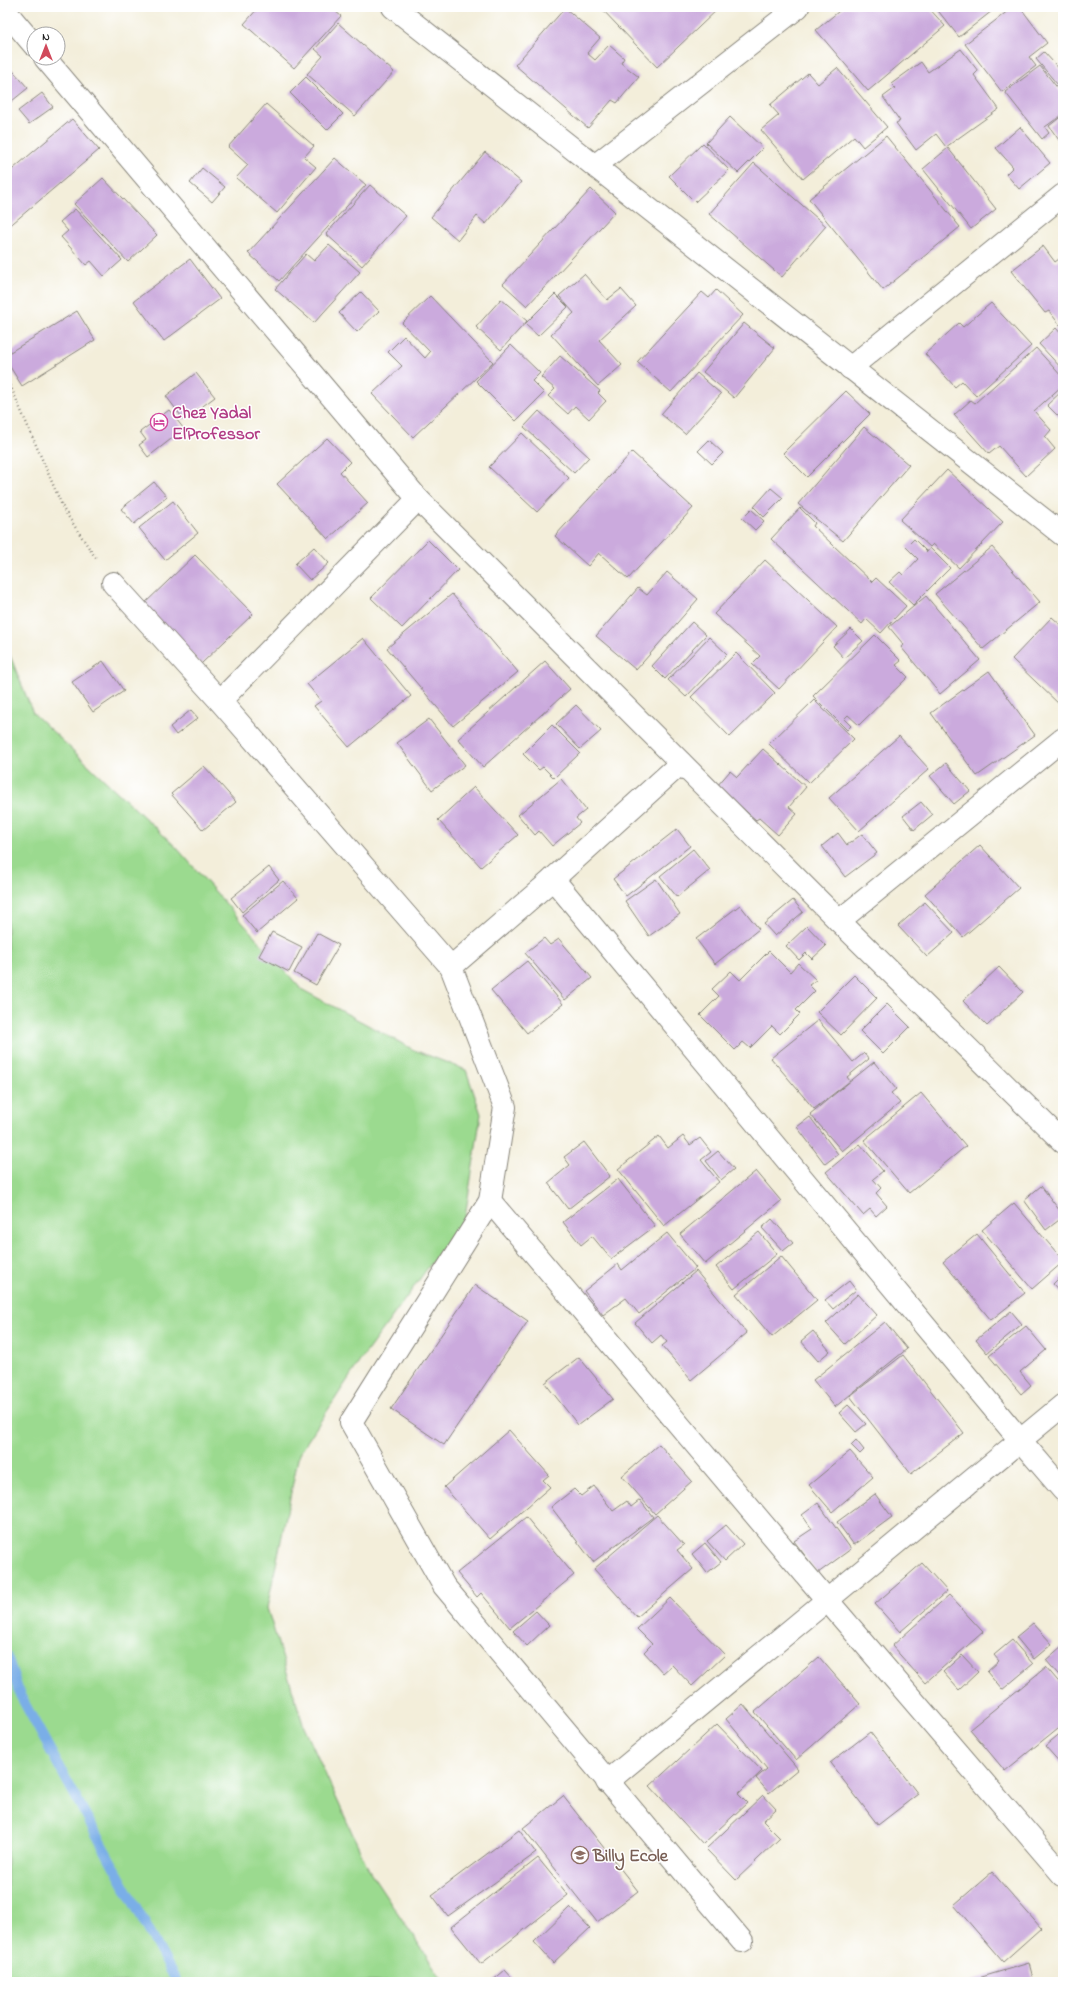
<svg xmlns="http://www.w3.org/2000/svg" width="1070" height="1989" font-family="'Indie Flower',sans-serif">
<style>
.green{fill:#9bda8f;stroke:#5c7b56}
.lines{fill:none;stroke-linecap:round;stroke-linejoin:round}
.stream{stroke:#7aaee7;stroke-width:10}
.building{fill:#cbaadd}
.minor-casing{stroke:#88857b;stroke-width:24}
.path{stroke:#88857b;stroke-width:2.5;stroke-dasharray:1 3;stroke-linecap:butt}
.minor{stroke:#fff;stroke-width:22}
.labels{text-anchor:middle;stroke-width:3;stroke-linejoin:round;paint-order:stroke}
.hotel-label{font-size:18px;font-weight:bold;fill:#b23c85;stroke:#fff;text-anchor:start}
.education-label{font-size:18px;font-weight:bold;fill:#785e54;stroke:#fff;text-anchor:start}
</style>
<rect width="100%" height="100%" fill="#fff"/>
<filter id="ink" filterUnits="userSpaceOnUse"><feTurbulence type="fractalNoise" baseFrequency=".025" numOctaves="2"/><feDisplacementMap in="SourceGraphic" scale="8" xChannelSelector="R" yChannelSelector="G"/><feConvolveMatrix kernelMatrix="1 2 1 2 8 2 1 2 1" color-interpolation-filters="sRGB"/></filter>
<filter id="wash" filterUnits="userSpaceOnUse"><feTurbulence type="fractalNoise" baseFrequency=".012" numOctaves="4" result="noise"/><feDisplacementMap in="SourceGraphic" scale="16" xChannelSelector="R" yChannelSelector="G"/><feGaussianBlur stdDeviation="0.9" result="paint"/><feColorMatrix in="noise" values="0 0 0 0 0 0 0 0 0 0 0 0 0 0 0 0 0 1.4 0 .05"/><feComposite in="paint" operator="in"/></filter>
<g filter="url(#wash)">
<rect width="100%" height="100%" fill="#f3eeda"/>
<path class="green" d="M7 648 33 713 176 847 301 989 414 1050 466 1070 481 1114 465 1217 360 1361 299 1454 267 1608 304 1727 369 1870 444 1982H7Z"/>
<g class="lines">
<path class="stream" d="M7 1656 20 1695 177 1982"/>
</g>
<g id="blocks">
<g class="building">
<path d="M259 7H330L341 16 294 68 244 24Z"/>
<path d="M600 7H720L657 67Z"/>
<path d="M844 7H928L945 26 868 91 816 30Z"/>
<path d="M935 7H997L959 37Z"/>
<path d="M1013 7H1020L1047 43 1029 57 1036 66 1002 92 965 44Z"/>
<path d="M565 8 600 38 587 53 595 60 609 45 624 58 621 63 639 77 617 103 612 100 588 128 515 65Z"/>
<path d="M338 23 394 72 355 116 307 74 323 56 315 49Z"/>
<path d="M961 49 978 71 974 75 999 109 946 147 936 134 916 150 896 123 900 121 883 97 895 88 891 84 921 62 928 72Z"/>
<path d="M1044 52 1063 73V91L1036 59Z"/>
<path d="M7 64 28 88 7 105Z"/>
<path d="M1040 66 1063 95V114L1045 127 1049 133 1042 139 1005 92Z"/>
<path d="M837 68 887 127 863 147 854 136 803 179 761 130 779 115 770 105 808 73 818 84Z"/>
<path d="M306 77 343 114 327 130 290 93Z"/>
<path d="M42 93 53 107 29 124 18 111Z"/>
<path d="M266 104 314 146 304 157 316 167 277 213 236 178 248 165 228 147Z"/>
<path d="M1063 115V141L1061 143 1049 126Z"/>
<path d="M730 117 763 148 738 173 706 143Z"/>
<path d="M72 119 99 150 7 228V174Z"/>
<path d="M1020 127 1050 163 1019 189 1006 174 1013 167 996 148Z"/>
<path d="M886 136 960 227 883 290 809 199Z"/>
<path d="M703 143 729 170 695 202 669 176Z"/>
<path d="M948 148 996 209 971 229 923 169Z"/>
<path d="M485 152 521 182 486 224 477 216 458 240 431 217Z"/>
<path d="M335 158 366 185 279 281 248 253Z"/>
<path d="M754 163 826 226 782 277 709 214Z"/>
<path d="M202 168 225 187 212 202 190 183Z"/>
<path d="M103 178 157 235 128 262 74 204Z"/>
<path d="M370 185 406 216 362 266 326 234Z"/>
<path d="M591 189 615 212 527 306 503 284Z"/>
<path d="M75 209 122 260 104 276 91 261 86 265 61 237 68 231 60 222Z"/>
<path d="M329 245 360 272 314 323 275 289 306 254 314 261Z"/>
<path d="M1043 246 1055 262 1063 256V329L1049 311 1045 313 1011 271Z"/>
<path d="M190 259 220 299 164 341 134 301Z"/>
<path d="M584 274 607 300 621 289 636 306 599 340 622 365 598 386 551 334 574 313 559 296Z"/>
<path d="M716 290 743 315 671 392 637 362 702 292 709 298Z"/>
<path d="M361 292 379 311 357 332 339 313Z"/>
<path d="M555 294 568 307 538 336 525 324Z"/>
<path d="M430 296 493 362 413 437 372 394 402 366 388 352 404 336 425 358 430 352 402 323Z"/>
<path d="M501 299 527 321 501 350 476 327Z"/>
<path d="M991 303 1031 346 976 396 962 381 955 387 925 354 959 323 963 327Z"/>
<path d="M77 311 95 340 22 386 7 362V354Z"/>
<path d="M744 323 775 348 734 398 703 372Z"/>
<path d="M1056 328 1063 336V370L1039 344Z"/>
<path d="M511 345 540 373 532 381 544 393 516 421 476 381Z"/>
<path d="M1036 348 1063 378V385L1034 411 1051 430 1045 437 1055 449 1026 476 999 446 989 454 954 415 971 400 975 403Z"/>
<path d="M560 356 600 391 598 393 606 401 589 419 575 406 568 414 548 396 555 389 541 377Z"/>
<path d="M196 373 215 397 184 420 166 396Z"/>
<path d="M697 373 721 394 685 434 661 414Z"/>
<path d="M1063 390V421L1047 405Z"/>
<path d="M846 391 870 414 807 477 783 453Z"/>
<path d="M169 410 184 429 148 457 139 445 146 440 140 432Z"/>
<path d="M539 411 589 457 574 473 524 427Z"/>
<path d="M864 427 909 465 843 541 798 504Z"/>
<path d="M522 433 569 478 537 512 489 467Z"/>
<path d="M327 438 350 462 340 472 368 503 328 539 277 484Z"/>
<path d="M709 440 723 453 712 464 698 451Z"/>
<path d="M632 452 693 508 628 579 599 553 588 566 555 536Z"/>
<path d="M947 470 1003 522 959 568 933 544 930 547 900 520Z"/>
<path d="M154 482 167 497 134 524 121 509Z"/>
<path d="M771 488 783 498 764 517 754 507Z"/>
<path d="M173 501 198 533 165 560 139 528Z"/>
<path d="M800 508 815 523 813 526 872 582 876 578 906 606 881 633 866 619 862 624 771 539Z"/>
<path d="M751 509 764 521 755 530 742 518Z"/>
<path d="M914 539 927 552 930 548 950 568 913 605 889 582 900 572 903 575 918 559 906 547Z"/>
<path d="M428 540 458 570 402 628 371 598Z"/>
<path d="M314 547 329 563 310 580 295 564Z"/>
<path d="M992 547 1040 602 983 649 935 594Z"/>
<path d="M195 555 253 614 201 664 143 605Z"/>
<path d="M765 560 837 627 779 689 752 664 760 656 714 614Z"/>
<path d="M667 572 698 599 636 670 596 636 638 588 647 595Z"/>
<path d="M452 594 518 672 453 726 387 648Z"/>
<path d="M926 596 980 660 940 694 901 647 904 645 889 627Z"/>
<path d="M1052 617 1063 627V704L1061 706 1012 659Z"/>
<path d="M692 622 706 635 665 679 652 666Z"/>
<path d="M851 629 863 641 844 658 833 646Z"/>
<path d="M875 635 901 661 896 665 908 677 859 725 848 715 844 719 851 726 847 730 813 696Z"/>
<path d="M709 637 727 654 686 697 668 680Z"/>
<path d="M363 638 411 696 349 747 314 706 321 701 307 684Z"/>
<path d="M736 653 775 693 730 737 691 697Z"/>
<path d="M103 661 124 691 93 712 72 682Z"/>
<path d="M545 661 570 689 483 767 458 739Z"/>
<path d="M989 671 1035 735 977 776 931 713Z"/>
<path d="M814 700 854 739 809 783 769 744Z"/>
<path d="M576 705 601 731 580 749 556 724Z"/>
<path d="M191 710 198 718 176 735 170 727Z"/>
<path d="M429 719 465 765 432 790 397 743Z"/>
<path d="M552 725 580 753 554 778 543 767 539 770 523 754Z"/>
<path d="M899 736 929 769 859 831 829 798Z"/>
<path d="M763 749 806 787 789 807 797 814 778 835 759 818 756 820 717 786 730 771 737 777Z"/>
<path d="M946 763 970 791 954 804 930 776Z"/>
<path d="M204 766 236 802 203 830 171 794Z"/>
<path d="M561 779 586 810 576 818 580 823 552 846 539 831 535 835 518 815Z"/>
<path d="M474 787 518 835 481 867 438 820Z"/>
<path d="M921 802 932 815 914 830 903 816Z"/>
<path d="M677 829 690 846 626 896 613 879Z"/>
<path d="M838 833 847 845 862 834 877 853 845 877 822 846Z"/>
<path d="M980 845 1019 888 963 937 925 894Z"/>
<path d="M693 849 710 870 677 897 660 876Z"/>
<path d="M269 867 279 880 242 912 231 898Z"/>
<path d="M656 879 680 914 649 936 625 901Z"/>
<path d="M283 881 298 898 257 933 242 915Z"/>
<path d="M793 900 803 912 775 936 764 924Z"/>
<path d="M925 902 954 933 927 957 898 926Z"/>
<path d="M740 905 759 929 715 964 696 939Z"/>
<path d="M807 926 826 946 812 959 806 953 799 960 786 946Z"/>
<path d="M272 932 302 947 289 972 259 956Z"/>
<path d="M317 933 339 945 316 985 294 973Z"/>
<path d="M544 938 550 945 559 939 592 978 565 1000 525 953Z"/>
<path d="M769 951 790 972 798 963 816 980 809 985 815 991 796 1010 800 1014 780 1034 772 1026 750 1048 743 1042 735 1050 700 1015 719 996 712 989 731 971 740 980Z"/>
<path d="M527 961 563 1004 527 1033 491 990Z"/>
<path d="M999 967 1023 992 987 1026 963 1001Z"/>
<path d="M854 975 877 998 841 1035 817 1012Z"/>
<path d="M887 1004 910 1027 883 1054 860 1031Z"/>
<path d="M818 1020 853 1062 864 1053 869 1059 847 1077 850 1081 814 1109 771 1058Z"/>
<path d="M874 1062 896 1089 891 1093 900 1103 842 1151 810 1114Z"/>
<path d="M921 1093 966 1146 909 1193 864 1140Z"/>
<path d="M810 1117 838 1154 825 1164 797 1127Z"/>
<path d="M659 1136 668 1148 683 1136 690 1145 700 1138 711 1152 701 1160 719 1182 664 1226 618 1169Z"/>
<path d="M584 1142 610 1176 568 1209 548 1183 570 1165 564 1157Z"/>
<path d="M860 1144 883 1171 873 1179 881 1188 876 1193 887 1206 876 1216 870 1209 863 1215 826 1172Z"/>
<path d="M718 1151 734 1169 721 1180 706 1161Z"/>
<path d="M756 1171 781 1201 705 1264 680 1234Z"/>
<path d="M618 1179 655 1226 611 1259 592 1236 581 1245 563 1222Z"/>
<path d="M1041 1186 1063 1215V1217L1046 1230 1024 1200Z"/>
<path d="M1014 1203 1063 1260V1262L1032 1289 982 1230Z"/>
<path d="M772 1219 793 1243 783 1251 762 1228Z"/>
<path d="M759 1232 777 1254 734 1289 716 1267Z"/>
<path d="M667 1233 696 1268 639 1314 626 1298 603 1315 584 1291 618 1264 622 1270Z"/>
<path d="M977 1234 1025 1293 991 1320 943 1262Z"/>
<path d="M781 1256 817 1300 772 1337 736 1294Z"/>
<path d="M696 1271 747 1333 691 1380 662 1346 667 1342 661 1335 652 1343 635 1323Z"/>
<path d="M1063 1274V1295L1053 1284Z"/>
<path d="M849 1281 856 1290 833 1309 825 1300Z"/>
<path d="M475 1285 528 1321 444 1445 391 1409Z"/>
<path d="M858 1294 877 1315 845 1344 826 1323Z"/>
<path d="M1011 1311 1022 1324 987 1353 976 1340Z"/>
<path d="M885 1322 907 1349 835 1407 813 1380Z"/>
<path d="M1026 1326 1046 1350 1020 1372 1031 1385 1021 1394 989 1356Z"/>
<path d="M813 1331 830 1351 818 1361 801 1341Z"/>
<path d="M903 1355 964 1433 911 1474 850 1396Z"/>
<path d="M579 1357 613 1399 578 1425 545 1383Z"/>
<path d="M848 1405 866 1424 856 1432 839 1413Z"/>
<path d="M509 1430 549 1475 543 1480 550 1487 490 1539 444 1487Z"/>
<path d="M856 1440 864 1450 860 1454 851 1445Z"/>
<path d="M659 1444 692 1481 655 1514 622 1476Z"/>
<path d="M850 1451 873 1477 832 1512 809 1485Z"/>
<path d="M594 1486 613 1511 627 1501 631 1507 640 1500 653 1517 593 1562 551 1507 574 1489 581 1496Z"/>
<path d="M875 1494 892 1517 854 1545 837 1522Z"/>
<path d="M818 1503 851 1549 818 1573 794 1541 812 1529 802 1515Z"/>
<path d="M657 1515 684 1545 677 1550 693 1569 637 1617 594 1569Z"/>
<path d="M526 1517 574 1575 510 1628 481 1593 477 1597 457 1573Z"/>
<path d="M726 1525 743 1544 725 1561 707 1541Z"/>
<path d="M705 1543 721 1562 707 1573 692 1554Z"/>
<path d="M922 1563 947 1591 900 1632 875 1604Z"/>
<path d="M949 1595 983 1632 925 1683 892 1646Z"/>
<path d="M670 1598 725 1655 692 1686 672 1665 663 1673 644 1652 652 1644 637 1629Z"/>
<path d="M536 1611 549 1625 527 1646 513 1631Z"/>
<path d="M1033 1623 1052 1644 1034 1659 1016 1637Z"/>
<path d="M1012 1640 1033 1664 1002 1690 987 1672 999 1661 994 1655Z"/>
<path d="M1063 1645V1680L1046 1660Z"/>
<path d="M962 1655 978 1672 959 1690 943 1672Z"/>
<path d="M819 1657 860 1704 796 1760 755 1712Z"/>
<path d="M1046 1667 1063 1687V1724L1005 1771 970 1729Z"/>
<path d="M743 1704 798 1769 769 1793 756 1778 767 1769 726 1719Z"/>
<path d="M717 1724 762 1771 738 1794 747 1803 703 1844 650 1786Z"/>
<path d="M1063 1731V1766L1045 1746Z"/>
<path d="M870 1732 918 1794 878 1825 830 1763Z"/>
<path d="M763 1795 776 1809 763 1821 780 1838 736 1880 706 1849Z"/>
<path d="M563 1796 638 1891 597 1922 523 1828Z"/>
<path d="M519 1830 536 1853 448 1916 432 1895Z"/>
<path d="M538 1858 568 1895 481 1964 451 1927Z"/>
<path d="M992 1872 1041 1928 1003 1962 954 1905Z"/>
<path d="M570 1907 590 1928 553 1963 534 1942Z"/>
<path d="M1029 1963 1034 1982H965Z"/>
<path d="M505 1970 516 1982H491Z"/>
</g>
</g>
</g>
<g filter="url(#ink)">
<use href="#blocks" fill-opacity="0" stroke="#88857b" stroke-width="1"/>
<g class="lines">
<defs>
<g id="minor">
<path d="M393 7 1063 535"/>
<path d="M7 13 34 45"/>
<path d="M45 58 418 499 839 921 1063 1142"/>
<path d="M596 165 798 7"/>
<path d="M850 368 1063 195"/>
<path d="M113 583 220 701 451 967 505 1107 490 1201 351 1422 444 1586 742 1941"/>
<path d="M220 701 418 499"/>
<path d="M553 879 1020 1440 1063 1490"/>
<path d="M839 921 1063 739"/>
<path d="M451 967 553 879 681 763"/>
<path d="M490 1201 827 1600 1063 1875"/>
<path d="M607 1782 1063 1405"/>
</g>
</defs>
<use href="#minor" class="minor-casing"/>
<path class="path" d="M7 378 64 510 97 560"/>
<use href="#minor" class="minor"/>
</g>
</g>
<defs>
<symbol id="hotel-ring" viewBox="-11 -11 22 22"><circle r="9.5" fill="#fff" stroke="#d1479c" stroke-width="1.5"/><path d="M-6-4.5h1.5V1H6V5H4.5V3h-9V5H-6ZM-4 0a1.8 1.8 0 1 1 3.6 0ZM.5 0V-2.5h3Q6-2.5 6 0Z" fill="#d1479c"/></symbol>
<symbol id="school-ring" viewBox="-11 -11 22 22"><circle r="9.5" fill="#fff" stroke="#8d6e63" stroke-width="1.5"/><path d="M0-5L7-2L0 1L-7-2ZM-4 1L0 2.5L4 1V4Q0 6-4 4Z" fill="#8d6e63"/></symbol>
</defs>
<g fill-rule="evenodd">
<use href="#hotel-ring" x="149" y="412" width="20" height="20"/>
<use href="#school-ring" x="570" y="1845" width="20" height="20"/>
</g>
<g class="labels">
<g class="hotel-label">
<text x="172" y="418">Chez Yadal<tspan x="172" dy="21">ElProfessor</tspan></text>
</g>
<g class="education-label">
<text x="593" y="1861">Billy Ecole</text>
</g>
</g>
<rect width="1070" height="1989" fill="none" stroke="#fff" stroke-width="24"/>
<g transform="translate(46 46)"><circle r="19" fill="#ffffff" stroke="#a4a4a4"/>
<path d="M0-3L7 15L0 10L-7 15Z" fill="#d1495b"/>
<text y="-6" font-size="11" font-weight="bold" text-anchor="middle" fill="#1c1c1c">N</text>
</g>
</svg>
